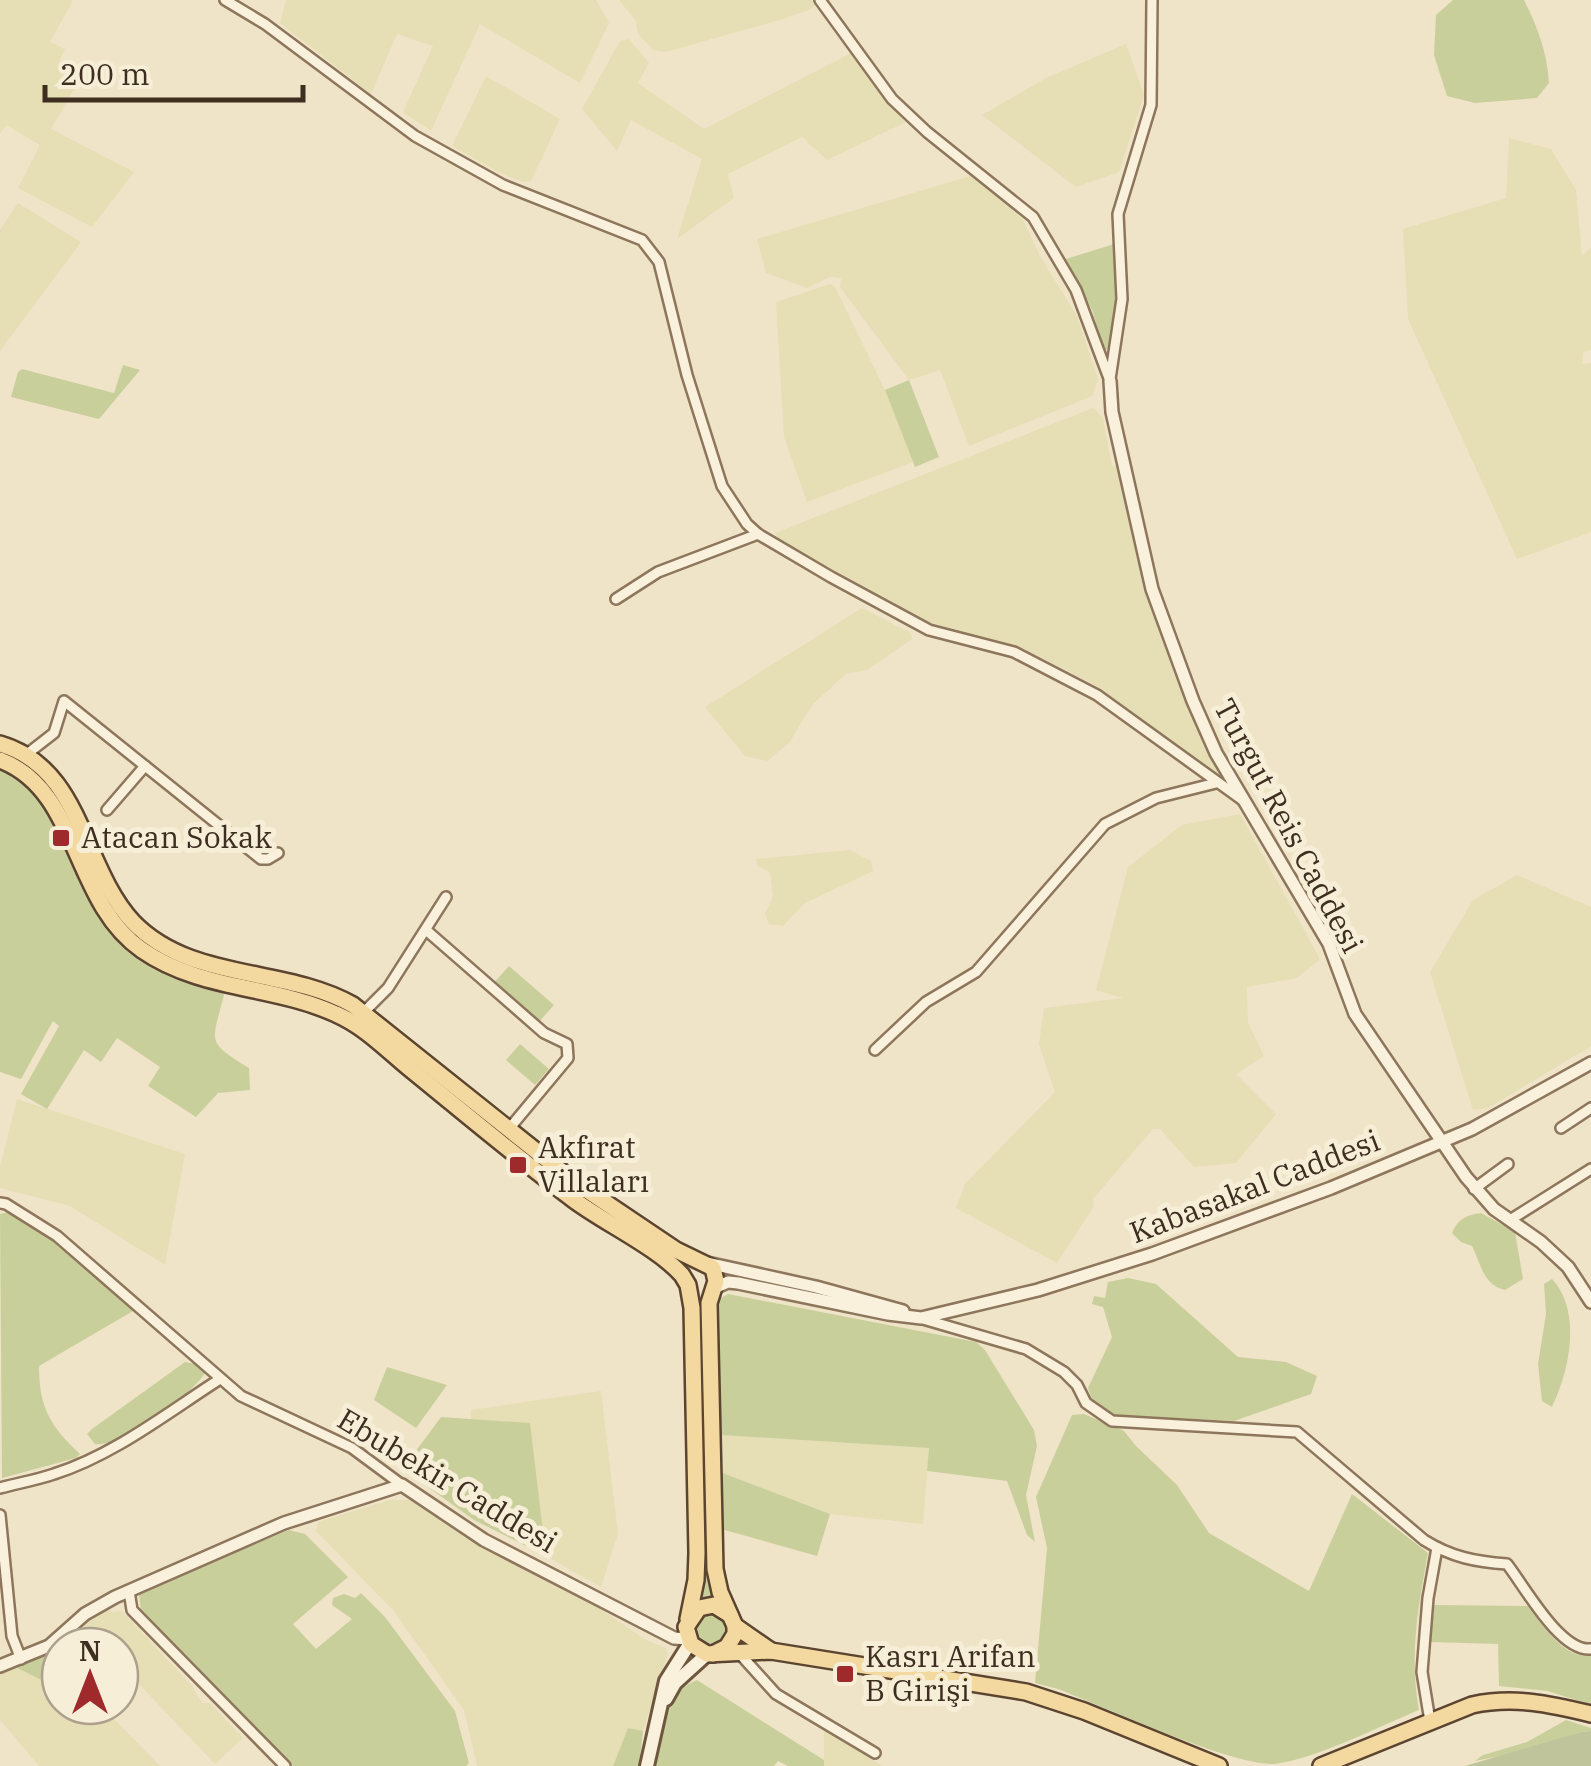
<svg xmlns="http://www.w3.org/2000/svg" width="1591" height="1766" font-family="'IBM Plex Serif',serif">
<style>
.farmland{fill:#e6deb5}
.green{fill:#c9cf9b}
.cemetery{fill:#bfc49a}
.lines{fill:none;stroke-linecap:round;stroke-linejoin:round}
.minor-casing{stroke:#8d765c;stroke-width:14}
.tertiary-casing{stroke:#8d765c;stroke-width:16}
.secondary-casing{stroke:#6f573f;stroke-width:18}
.primary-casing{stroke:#5b4430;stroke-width:20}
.minor{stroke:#faf1dc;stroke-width:9}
.tertiary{stroke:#faf1dc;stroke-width:11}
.secondary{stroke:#faf1dc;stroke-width:12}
.primary{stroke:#f3d9a0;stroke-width:15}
.poi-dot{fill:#9e2a2b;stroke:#f7eed8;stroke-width:4}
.labels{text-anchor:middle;stroke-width:10;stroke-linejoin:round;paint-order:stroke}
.street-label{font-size:30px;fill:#3d2e20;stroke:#f7eed8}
.poi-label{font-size:30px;fill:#3d2e20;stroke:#f7eed8;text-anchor:start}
</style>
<rect width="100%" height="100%" fill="#f0e4c8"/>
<g class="farmland">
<path d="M0 0H73L50 42 65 49 58 64 79 80 51 129 134 172 92 227 18 188 40 145 6 125 0 134Z"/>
<path d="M286 0H596L609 23 580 83 480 24 431 131 403 112 433 46 397 34 371 94 280 23Z"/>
<path d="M619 0H815L818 3 809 10 783 19 666 52 653 50 638 34 636 21Z"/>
<path d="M629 39 649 63 638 83 704 129 853 52 886 102 906 122 827 160 802 137 728 174 734 198 677 239 702 159 631 120 617 151 582 109 620 41Z"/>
<path d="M1126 44 1144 95 1119 172 1076 187 982 115 1046 78Z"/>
<path d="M486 76 560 119 531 181 523 182 500 173 452 146Z"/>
<path d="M1509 138 1551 149 1576 190 1582 256 1591 247V350L1583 352 1582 364 1591 363V532L1517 559 1408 319 1403 229 1506 198Z"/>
<path d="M974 175 1022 218 1041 258 1077 316 1098 379 1092 396 969 446 940 370 909 380 840 287 841 278 830 277 807 288 766 273 757 239Z"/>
<path d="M18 203 81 242 0 351V230Z"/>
<path d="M830 284 835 287 885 390 913 462 807 502 784 437 776 302Z"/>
<path d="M1093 408 1103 418 1112 466H1117L1143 585 1188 710 1221 772 1216 777 1095 685 1022 648 925 621 779 540 775 533Z"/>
<path d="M862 608 911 633 912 639 867 670 846 674 812 705 789 743 767 761 745 756 705 707Z"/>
<path d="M1240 814 1320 959 1297 978 1247 987 1248 1023 1264 1056 1236 1074 1276 1114 1236 1163 1194 1167 1160 1129H1153L1093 1199 1094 1206 1057 1263 956 1208 965 1184 1055 1092 1039 1044 1044 1008 1123 998 1096 990 1128 867 1182 825Z"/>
<path d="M850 850 871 861 873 871 805 903 783 926 769 924 765 913 773 897 770 872 757 866 756 859Z"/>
<path d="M1517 875 1591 907V1046L1488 1108 1473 1110 1430 972 1473 900Z"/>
<path d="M17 1099 185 1154 165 1265 70 1206 0 1188V1167Z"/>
<path d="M601 1391 618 1534 601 1587 546 1556 530 1424 471 1419V1410Z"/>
<path d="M721 1435 929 1448 923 1524 830 1514 720 1472Z"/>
<path d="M390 1500H409L485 1547 566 1586 646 1640 666 1648 668 1654 643 1731 628 1728 613 1766H477L464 1710 393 1610 316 1531 318 1522Z"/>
<path d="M105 1606 112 1612 122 1611 193 1687 198 1697 203 1703H210L243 1738 215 1764 120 1664V1646H103L83 1625Z"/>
<path d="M17 1668 60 1689V1706H95L107 1712 160 1766H39L0 1720V1672Z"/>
<path d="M824 1731 883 1766H824Z"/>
</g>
<g class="green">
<path d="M1453 0H1524C1538 28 1547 52 1549 83L1537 98 1475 103 1447 96 1434 55 1436 15Z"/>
<path d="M1114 244 1119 285 1109 349 1104 350 1092 310 1066 259Z"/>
<path d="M123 365 140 370 99 419 11 397 18 372 22 369 114 393Z"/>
<path d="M909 380 939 457 915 467 885 390Z"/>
<path d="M0 766C10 772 24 778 33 786 55 808 69 862 83 890 111 946 164 975 222 990L224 995C212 1043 205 1041 249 1068L250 1090 218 1093 196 1117 148 1086 160 1067 117 1038 101 1062 84 1050 47 1109 21 1094 59 1026 53 1021 21 1079 0 1072Z"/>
<path d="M509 966 554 1005 537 1024 492 985Z"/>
<path d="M520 1044 549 1069 535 1085 506 1060Z"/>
<path d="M9 1212 52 1239 133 1311 39 1366C39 1407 50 1426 80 1454L76 1458 2 1478 0 1214Z"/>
<path d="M1481 1213 1515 1232 1523 1279 1505 1290C1483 1285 1481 1264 1472 1246L1461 1242 1452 1233C1458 1219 1466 1215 1481 1213Z"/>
<path d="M1128 1278 1156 1284 1238 1357 1286 1362 1317 1376 1311 1394 1234 1421 1113 1415 1092 1400 1088 1388 1112 1337 1103 1307 1092 1304 1094 1296 1105 1298 1108 1282Z"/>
<path d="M1552 1279C1582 1311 1570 1371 1552 1407L1542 1401 1538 1364 1546 1314 1544 1284Z"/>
<path d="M728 1294 976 1342 985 1350 1034 1430 1037 1446 1026 1495 1035 1542 1027 1535 1007 1481 927 1471 929 1448 721 1435 717 1309 719 1299Z"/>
<path d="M697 1297 704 1298 706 1551 715 1598 699 1601 703 1585Z"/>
<path d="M185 1362 196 1364 205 1373C191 1395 121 1448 95 1444L87 1434 92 1429Z"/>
<path d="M387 1367 447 1385 416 1428 374 1400Z"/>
<path d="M1084 1414 1124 1431 1136 1446 1177 1485 1209 1533 1309 1591 1352 1494 1428 1553C1418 1607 1409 1656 1419 1710 1378 1727 1318 1758 1275 1764 1231 1766 1105 1707 1058 1689L1035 1683 1047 1548 1036 1497 1072 1415Z"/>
<path d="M441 1417 530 1423 546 1556 474 1520 407 1472V1463Z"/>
<path d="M720 1472 830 1514 817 1556 721 1529Z"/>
<path d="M289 1530 305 1534 348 1577 293 1624 316 1649 352 1619 332 1605 333 1598 344 1594 355 1598 361 1593 385 1617 455 1711 469 1763 466 1766H293L141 1611 139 1594 145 1590Z"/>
<path d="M1434 1605 1528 1606C1544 1626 1562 1658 1591 1656V1705L1548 1691 1499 1686 1498 1644 1430 1642Z"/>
<circle cx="711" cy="1627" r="16"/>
<path d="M50 1652 60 1663V1689L17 1668Z"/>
<path d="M697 1680 824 1760V1766H788L778 1761 774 1766H654C659 1732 661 1694 697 1680Z"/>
<path d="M1566 1720 1591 1728V1731L1581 1732 1515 1753 1475 1761 1483 1755 1527 1742Z"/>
<path d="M628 1728 643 1731 639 1766H613Z"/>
</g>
<path class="cemetery" d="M1591 1731V1766H1465L1581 1732Z"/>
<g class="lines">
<defs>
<g id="minor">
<path d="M225 0 265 24 415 136 503 185 642 240 659 262 687 375 722 486 747 524 758 534 831 577 929 630 1014 652 1097 695 1244 801"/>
<path d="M820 0 892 99 927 132 1033 217 1076 290 1110 381"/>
<path d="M1110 379 1122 299 1118 214 1151 105 1152 0"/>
<path d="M616 599 658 572 758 534"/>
<path d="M27 754 54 733 64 701 261 859H268L278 853"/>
<path d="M107 810 145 766"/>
<path d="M426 930 544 1033 567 1044 568 1058 508 1130"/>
<path d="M364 1012 388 988 446 897"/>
<path d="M875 1050 926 1002 976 972 1105 824 1156 798 1216 783"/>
<path d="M1561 1128 1591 1108"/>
<path d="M1474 1189 1508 1164"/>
<path d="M0 1203 6 1204 57 1236 241 1396 352 1448 402 1485"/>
<path d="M1510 1220 1591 1169"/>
<path d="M923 1319 1026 1349 1064 1372 1077 1385 1086 1403 1112 1421 1297 1432 1424 1540C1451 1557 1476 1562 1507 1564 1525 1587 1560 1652 1591 1649"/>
<path d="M0 1488C18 1483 37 1480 54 1474 114 1455 167 1413 220 1379"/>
<path d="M0 1515 12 1636 21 1659"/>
<path d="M129 1591 132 1610 285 1766"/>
<path d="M739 1653 776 1694 875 1753"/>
<path d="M1430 1721 1422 1672 1428 1598 1437 1548"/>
</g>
<g id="tertiary">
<path d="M1110 381 1112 412 1152 589 1193 701 1216 753 1329 944 1355 1014 1466 1177 1494 1209 1541 1242 1568 1267 1591 1302"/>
<path d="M707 1263 816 1287 903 1311"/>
<path d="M712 1289 728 1282 738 1283 888 1314 921 1318 1038 1290 1152 1254 1331 1188 1472 1129 1591 1063"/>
<path d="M0 1666 49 1646 85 1614 115 1597 284 1523 402 1485 484 1540 674 1638 688 1639"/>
</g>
<g id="secondary">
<path d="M666 1699 675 1683 707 1654"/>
<path d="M647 1766 666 1681 690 1643"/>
</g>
<g id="primary">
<path d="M0 744C83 768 81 866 133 922 191 982 284 966 353 1005L575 1182 676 1250 713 1268 716 1281 709 1303 715 1569 720 1592 735 1626V1634L727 1647 713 1654"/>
<path d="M0 760C80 790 72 902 142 950 201 991 273 985 336 1014 364 1026 386 1049 409 1068 462 1111 515 1156 570 1197 602 1222 656 1246 682 1275L688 1285 692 1308 697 1553 696 1580 688 1619"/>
<path d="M730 1615 714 1605 699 1608 686 1627 691 1644 707 1654 771 1651 1026 1692 1084 1711 1219 1766"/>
<path d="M735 1626 771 1651"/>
<path d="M1321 1766 1472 1705C1514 1696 1550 1704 1591 1714"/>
</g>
</defs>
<use href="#minor" class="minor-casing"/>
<use href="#tertiary" class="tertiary-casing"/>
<use href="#secondary" class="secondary-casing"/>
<use href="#primary" class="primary-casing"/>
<use href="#minor" class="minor"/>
<use href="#tertiary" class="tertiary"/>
<use href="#secondary" class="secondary"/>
<use href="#primary" class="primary"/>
</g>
<g class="poi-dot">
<rect x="51" y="828" width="20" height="20" rx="5"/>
<rect x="508" y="1155" width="20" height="20" rx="5"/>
<rect x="835" y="1664" width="20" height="20" rx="5"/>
</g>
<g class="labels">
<g class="street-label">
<text transform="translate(1288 826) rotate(62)" y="10">Turgut Reis Caddesi</text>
<text transform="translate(1255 1187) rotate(-21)" y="10">Kabasakal Caddesi</text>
<text transform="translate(447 1481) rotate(31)" y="10">Ebubekir Caddesi</text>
</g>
<g class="poi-label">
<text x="81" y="848">Atacan Sokak</text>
<text x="538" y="1158">Akfırat<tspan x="538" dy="34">Villaları</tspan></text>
<text x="865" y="1667">Kasrı Arifan<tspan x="865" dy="34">B Girişi</tspan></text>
</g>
</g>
<g transform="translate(90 1676)"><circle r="48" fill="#f7eed8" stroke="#ada18e" stroke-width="2.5"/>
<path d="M0-8L18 38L0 25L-18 38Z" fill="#9e2a2b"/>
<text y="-15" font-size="28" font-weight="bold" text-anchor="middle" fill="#3d2e20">N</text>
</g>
<path d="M45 85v15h258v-15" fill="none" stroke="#3d2e20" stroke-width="5"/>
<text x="60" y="85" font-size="30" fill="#3d2e20" stroke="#f7eed8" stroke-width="8" paint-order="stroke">200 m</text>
</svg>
